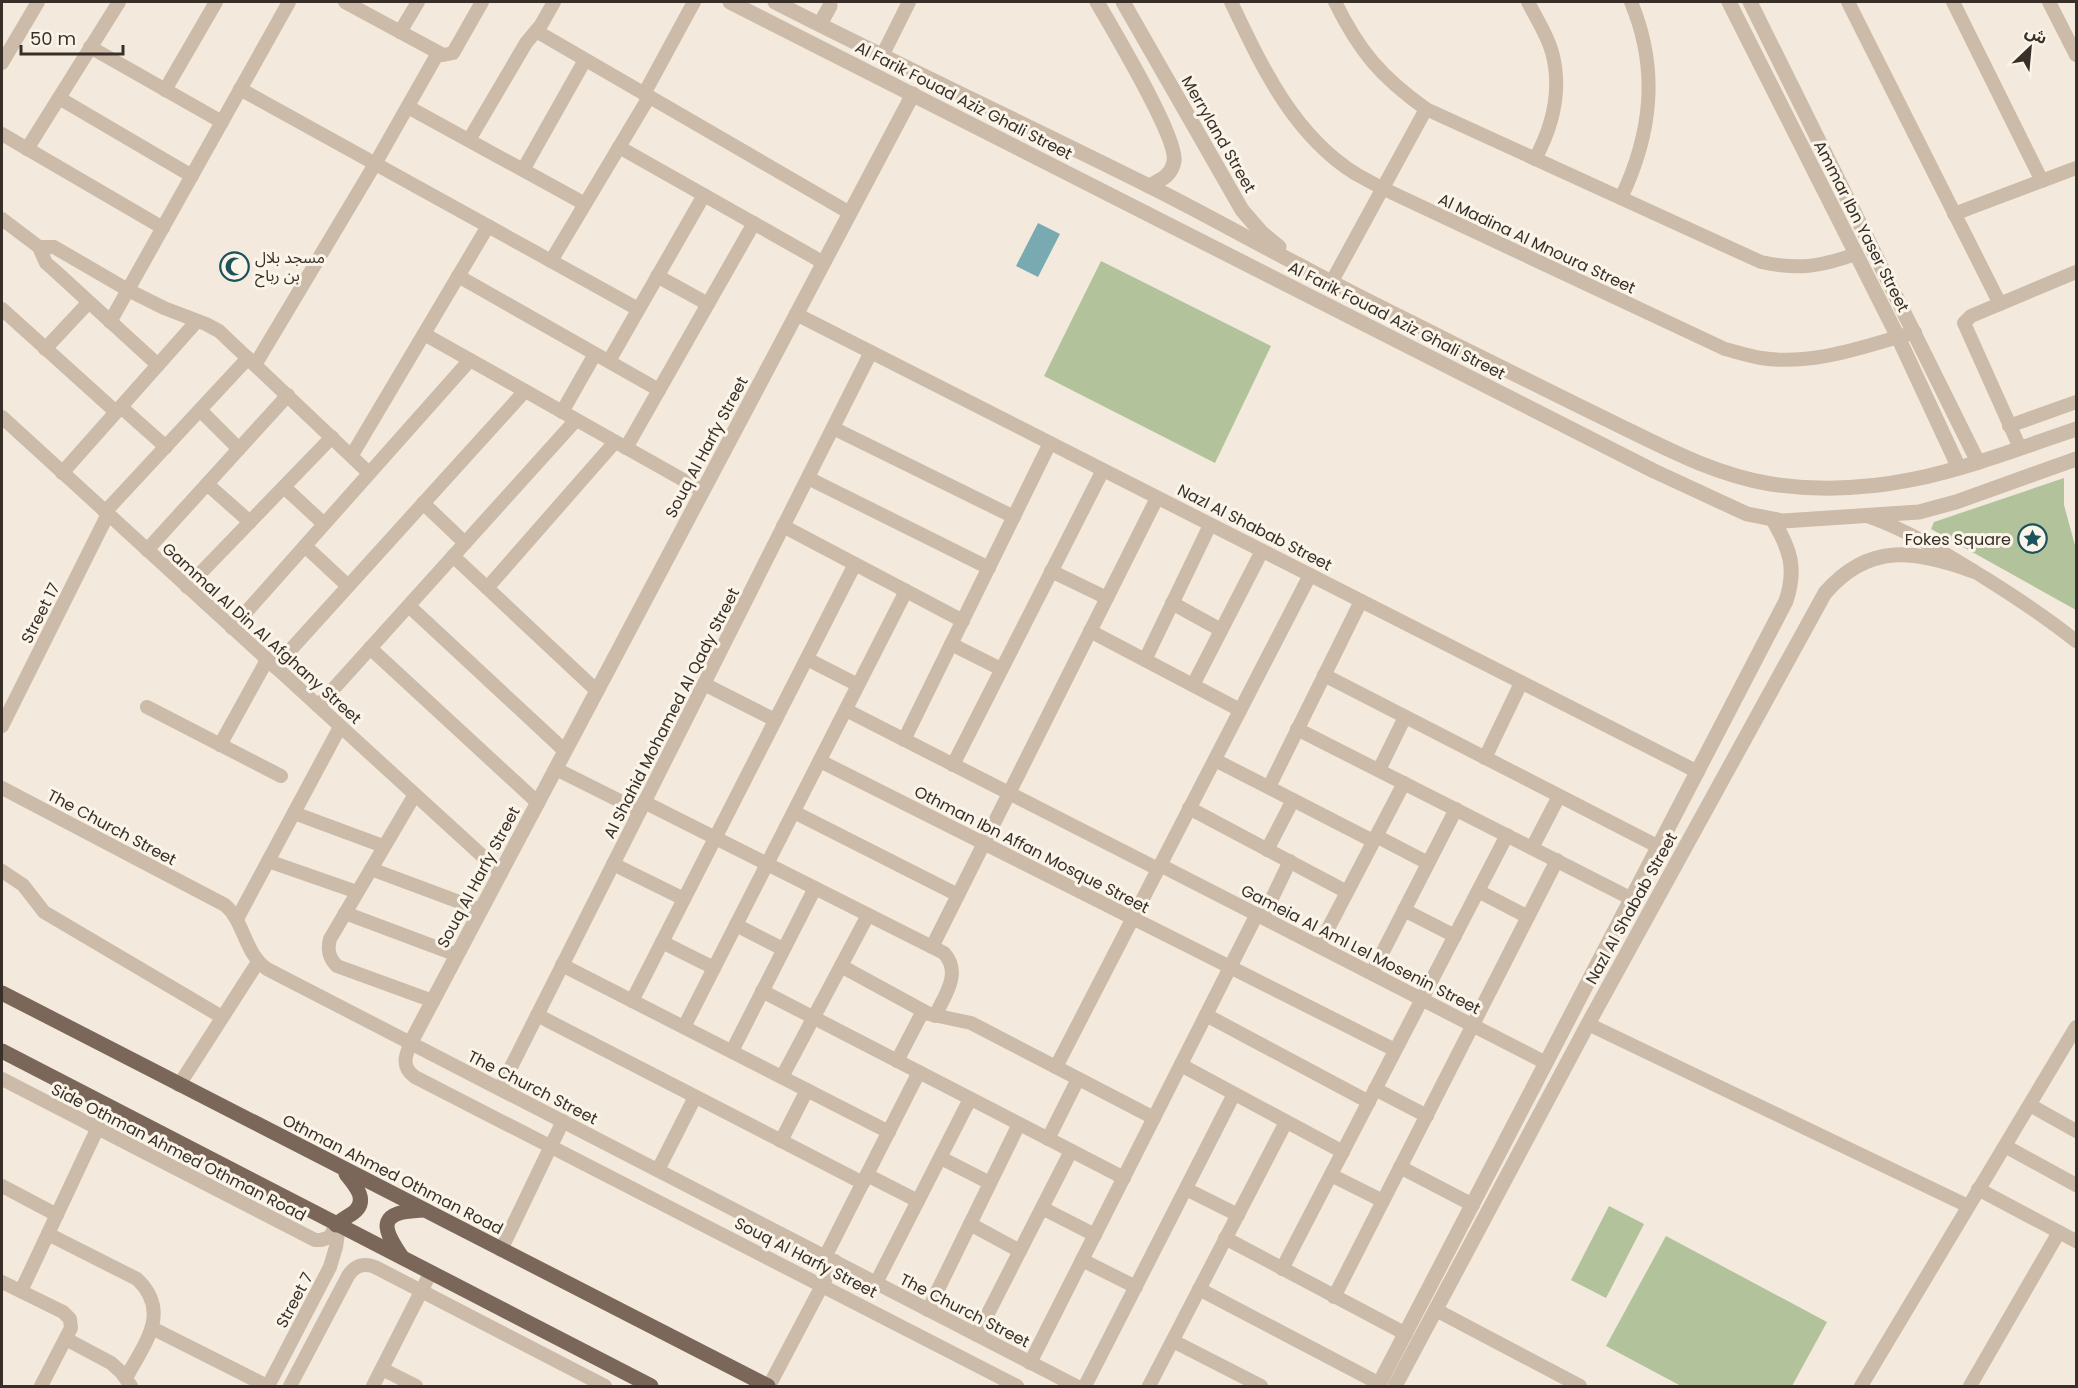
<svg xmlns="http://www.w3.org/2000/svg" width="2078" height="1388" font-family="Poppins,'Noto Sans Arabic',sans-serif">
<style>
.green{fill:#b2c39c}
.plaza{fill:#ecddc3}
.water{fill:#7aaab1}
.lines{fill:none;stroke-linecap:round;stroke-linejoin:round}
.minor{stroke:#ccbba8;stroke-width:14}
.tertiary{stroke:#ccbba8;stroke-width:15}
.primary{stroke:#7b6759;stroke-width:15}
.labels{text-anchor:middle;stroke-width:6;stroke-linejoin:round;paint-order:stroke}
.street-label{font-size:16px;fill:#382f28;stroke:#faf4e9}
.poi-label{font-size:16px;fill:#382f28;stroke:#faf4e9;text-anchor:start}
</style>
<rect width="100%" height="100%" fill="#f3eadd"/>
<g class="green">
<path d="M1101 261 1271 346 1215 463 1044 376Z"/>
<path d="M2064 478V505L2076 549V610L1931 529 1934 522Z"/>
<path d="M1609 1206 1644 1224 1606 1298 1571 1280Z"/>
<path d="M1666 1236 1827 1322 1792 1386H1681L1606 1346Z"/>
</g>
<circle class="plaza" cx="2033" cy="539" r="15"/>
<path class="water" d="M1038 223 1060 234 1038 277 1016 266Z"/>
<g class="lines">
<g class="minor">
<path d="M345 2 443 55 453 53 482 2"/>
<path d="M1231 2C1261 65 1293 135 1356 174 1365 179 1374 184 1384 189L1725 349C1737 352 1749 356 1761 358 1813 366 1866 346 1915 332"/>
<path d="M1335 2C1359 51 1381 77 1426 109L1761 262C1799 270 1819 267 1856 254"/>
<path d="M1528 2C1536 18 1547 34 1552 52 1562 89 1553 126 1535 159"/>
<path d="M1848 2 2000 304"/>
<path d="M1953 2 2042 181"/>
<path d="M2049 2 2076 55"/>
<path d="M536 31 850 213"/>
<path d="M400 32 418 2"/>
<path d="M90 47 222 122"/>
<path d="M882 56 909 2"/>
<path d="M2 63 38 2"/>
<path d="M240 89 638 309"/>
<path d="M165 90 216 2"/>
<path d="M644 94 694 2"/>
<path d="M59 98 192 176"/>
<path d="M408 107 585 204"/>
<path d="M2 134 163 228"/>
<path d="M469 140 526 43 541 25 554 2"/>
<path d="M619 147 824 263"/>
<path d="M27 149 119 2"/>
<path d="M523 170 585 60"/>
<path d="M1621 198C1652 133 1659 69 1631 2"/>
<path d="M1954 214 2076 168"/>
<path d="M2 219 39 247 46 263 53 269 158 365"/>
<path d="M39 247H54L128 290 164 308 206 324 219 331 369 473"/>
<path d="M551 261 649 97"/>
<path d="M458 276 659 390"/>
<path d="M657 276 708 304"/>
<path d="M1331 283 1426 109"/>
<path d="M2 309 116 412"/>
<path d="M796 314 1698 772"/>
<path d="M110 322 289 2"/>
<path d="M424 334 703 491"/>
<path d="M45 349 89 302"/>
<path d="M609 361 704 195"/>
<path d="M255 365 375 164 438 53"/>
<path d="M121 407 166 447"/>
<path d="M200 410 239 449"/>
<path d="M562 412 595 354"/>
<path d="M2 417 501 873"/>
<path d="M2009 426 2076 402"/>
<path d="M833 428 1014 517"/>
<path d="M626 448 754 223"/>
<path d="M2020 448 1964 323 1971 316 2076 272"/>
<path d="M352 455 488 226"/>
<path d="M62 473 197 321"/>
<path d="M808 478 989 568"/>
<path d="M207 484 250 522"/>
<path d="M284 487 324 524"/>
<path d="M423 503 465 543"/>
<path d="M105 512 248 358"/>
<path d="M1867 516C1910 531 1946 554 1985 578 2017 598 2047 618 2076 641"/>
<path d="M783 526 963 621"/>
<path d="M305 546 348 586"/>
<path d="M147 550 288 395"/>
<path d="M453 556 597 691"/>
<path d="M1051 571 1107 598"/>
<path d="M187 587 332 437"/>
<path d="M487 588 615 442"/>
<path d="M1172 603 1221 630"/>
<path d="M409 606 565 751"/>
<path d="M232 628 470 360"/>
<path d="M1090 631 1240 710"/>
<path d="M951 644 1001 669"/>
<path d="M370 648 538 803"/>
<path d="M807 659 858 685"/>
<path d="M1145 660 1210 525"/>
<path d="M275 667 525 391"/>
<path d="M1324 675 1659 847"/>
<path d="M704 684 775 720"/>
<path d="M1193 685 1262 551"/>
<path d="M318 706 576 420"/>
<path d="M147 707 281 776"/>
<path d="M846 710 1158 869"/>
<path d="M2 726 108 514"/>
<path d="M1297 729 1632 899"/>
<path d="M904 740 1050 443"/>
<path d="M220 745 267 660"/>
<path d="M1485 758 1521 683"/>
<path d="M1215 760 1373 841"/>
<path d="M820 761 1395 1050"/>
<path d="M953 765 1103 470"/>
<path d="M556 769 640 811"/>
<path d="M1379 770 1405 717"/>
<path d="M1269 787 1361 601"/>
<path d="M2 788 225 905C245 922 244 953 267 969L1076 1386"/>
<path d="M414 796 330 939C327 950 329 958 337 966L433 1001"/>
<path d="M644 802 944 953C962 973 945 995 935 1016"/>
<path d="M1189 808 1347 892"/>
<path d="M794 812 958 895"/>
<path d="M294 813 383 846"/>
<path d="M1376 836 1428 863"/>
<path d="M1532 848 1559 796"/>
<path d="M1267 850 1293 800"/>
<path d="M268 861 357 892"/>
<path d="M613 864 684 899"/>
<path d="M1160 865 1546 1063"/>
<path d="M371 869 481 910"/>
<path d="M2 871 23 885 44 912 222 1017"/>
<path d="M1478 891 1528 917"/>
<path d="M1404 910 1455 936"/>
<path d="M345 913 457 955"/>
<path d="M1263 917 1290 861"/>
<path d="M237 919 340 727"/>
<path d="M736 925 783 949"/>
<path d="M662 942 714 968"/>
<path d="M1319 946 1404 783"/>
<path d="M932 947 1157 498"/>
<path d="M562 965 889 1132"/>
<path d="M841 966 929 1014 971 1023 1154 1118"/>
<path d="M1372 973 1456 809"/>
<path d="M762 991 1124 1178"/>
<path d="M632 1001 855 564"/>
<path d="M537 1015 863 1183"/>
<path d="M1206 1015 1369 1102"/>
<path d="M1588 1024 1968 1206"/>
<path d="M684 1027 906 591"/>
<path d="M411 1042C405 1056 401 1067 415 1077L1017 1386"/>
<path d="M732 1051 815 888"/>
<path d="M897 1061 923 1011"/>
<path d="M1181 1065 1343 1152"/>
<path d="M1056 1067 1310 575"/>
<path d="M782 1077 868 915"/>
<path d="M2 1079 315 1240H321L330 1237 336 1225"/>
<path d="M179 1085 258 962"/>
<path d="M500 1089 871 352"/>
<path d="M1375 1089 1427 1116"/>
<path d="M2030 1105 2076 1131"/>
<path d="M1048 1139 1078 1079"/>
<path d="M781 1141 807 1090"/>
<path d="M2005 1146 2076 1185"/>
<path d="M941 1158 990 1183"/>
<path d="M1400 1167 1473 1205"/>
<path d="M658 1170 695 1097"/>
<path d="M867 1175 918 1201"/>
<path d="M1331 1175 1383 1201"/>
<path d="M2 1186 57 1215"/>
<path d="M1186 1189 1238 1215"/>
<path d="M1978 1189 2076 1241"/>
<path d="M1042 1208 1095 1235"/>
<path d="M970 1224 1020 1251"/>
<path d="M48 1234 137 1279C172 1312 144 1344 126 1378"/>
<path d="M1225 1238 1406 1334"/>
<path d="M501 1250 563 1121"/>
<path d="M825 1257 919 1072"/>
<path d="M1082 1260 1136 1287"/>
<path d="M1282 1269 1507 835"/>
<path d="M2 1282 63 1312 70 1319 71 1328 41 1386"/>
<path d="M876 1283 970 1099"/>
<path d="M1199 1289 1380 1384"/>
<path d="M21 1291 108 1106"/>
<path d="M1334 1297 1557 860"/>
<path d="M928 1310 1019 1124"/>
<path d="M1436 1310 1580 1386"/>
<path d="M152 1328 267 1386"/>
<path d="M977 1335 1071 1151"/>
<path d="M66 1339 111 1363 121 1372 131 1386"/>
<path d="M1173 1341 1261 1386"/>
<path d="M1030 1363 1257 914"/>
<path d="M382 1369 416 1386"/>
<path d="M268 1386 330 1267 336 1247 339 1226"/>
<path d="M290 1386 348 1276C355 1265 364 1263 375 1267L605 1386"/>
<path d="M373 1386 431 1272"/>
<path d="M769 1386 835 1261"/>
<path d="M1085 1386 1234 1094"/>
<path d="M1149 1386 1286 1122"/>
<path d="M1861 1386 2076 1027"/>
<path d="M1970 1386 2059 1232"/>
</g>
<g class="tertiary">
<path d="M730 2 1654 471 1747 514 1783 521 1919 512 1956 502 2076 459"/>
<path d="M775 2C898 65 1023 123 1147 185 1200 211 1252 241 1305 268 1355 295 1407 320 1458 346 1511 372 1564 399 1618 425 1667 449 1716 475 1771 484 1885 501 1971 465 2076 429"/>
<path d="M1097 2C1112 28 1178 138 1174 161 1172 175 1161 180 1149 186"/>
<path d="M1123 2 1242 210 1261 232 1279 247"/>
<path d="M1729 2 1898 337 1959 468"/>
<path d="M1750 2 1978 462"/>
<path d="M820 24 830 6"/>
<path d="M411 1042 913 94"/>
<path d="M1378 1386 1786 601C1797 568 1790 549 1773 520"/>
<path d="M1395 1386 1588 1024 1825 593C1869 542 1916 550 1973 571"/>
</g>
<g class="primary">
<path d="M2 993 768 1386"/>
<path d="M2 1051 651 1386"/>
<path d="M336 1225C341 1220 347 1217 353 1213 369 1201 356 1186 346 1174"/>
<path d="M402 1257C379 1224 380 1212 423 1210"/>
</g>
</g>
<defs>
<symbol id="mosque-ring" viewBox="-11 -11 22 22"><circle r="9.5" fill="#faf4e9" stroke="#1c525b" stroke-width="1.5"/><path d="M3.5-4.9A6 6 0 1 0 3.5 4.9A5 5 0 1 1 3.5-4.9Z" fill="#1c525b"/></symbol>
<symbol id="sight-ring" viewBox="-11 -11 22 22"><circle r="9.5" fill="#faf4e9" stroke="#1c525b" stroke-width="1.5"/><path d="M0-6L1.8-2.2L6-1.7L2.9 1.2L3.7 5.4L0 3.3L-3.7 5.4L-2.9 1.2L-6-1.7L-1.8-2.2Z" fill="#1c525b"/></symbol>
</defs>
<g fill-rule="evenodd">
<use href="#mosque-ring" x="218" y="250" width="33" height="33"/>
<use href="#sight-ring" x="2016" y="522" width="33" height="33"/>
</g>
<g class="labels">
<g class="street-label">
<text transform="translate(964 100) rotate(27)" y="6">Al Farik Fouad Aziz Ghali Street</text>
<text transform="translate(1219 134) rotate(60)" y="6">Merryland Street</text>
<text transform="translate(1862 226) rotate(63)" y="6">Ammar Ibn Yaser Street</text>
<text transform="translate(1537 243) rotate(25)" y="6">Al Madina Al Mnoura Street</text>
<text transform="translate(1397 320) rotate(27)" y="6">Al Farik Fouad Aziz Ghali Street</text>
<text transform="translate(706 447) rotate(-62)" y="6">Souq Al Harfy Street</text>
<text transform="translate(1255 527) rotate(27)" y="6">Nazl Al Shabab Street</text>
<text transform="translate(40 613) rotate(-63)" y="6">Street 17</text>
<text transform="translate(262 633) rotate(42)" y="6">Gammal Al Din Al Afghany Street</text>
<text transform="translate(671 713) rotate(-63)" y="6">Al Shahid Mohamed Al Qady Street</text>
<text transform="translate(112 827) rotate(28)" y="6">The Church Street</text>
<text transform="translate(1032 849) rotate(27)" y="6">Othman Ibn Affan Mosque Street</text>
<text transform="translate(478 877) rotate(-62)" y="6">Souq Al Harfy Street</text>
<text transform="translate(1631 908) rotate(-61)" y="6">Nazl Al Shabab Street</text>
<text transform="translate(1361 949) rotate(27)" y="6">Gameia Al Aml Lel Mosenin Street</text>
<text transform="translate(533 1087) rotate(27)" y="6">The Church Street</text>
<text transform="translate(179 1152) rotate(27)" y="6">Side Othman Ahmed Othman Road</text>
<text transform="translate(393 1174) rotate(27)" y="6">Othman Ahmed Othman Road</text>
<text transform="translate(806 1257) rotate(27)" y="6">Souq Al Harfy Street</text>
<text transform="translate(294 1300) rotate(-62)" y="6">Street 7</text>
<text transform="translate(965 1310) rotate(27)" y="6">The Church Street</text>
</g>
<g class="poi-label">
<text x="255" y="263">مسجد بلال<tspan x="255" dy="18">بن رباح</tspan></text>
<text x="2011" y="545" text-anchor="end">Fokes Square</text>
</g>
</g>
<rect width="2078" height="1388" fill="none" stroke="#382f28" stroke-width="6"/>
<g transform="translate(2030 48) rotate(26)" stroke="#faf4e9" stroke-width="4.5" paint-order="stroke">
<path d="M0-4.5L10 22L0 15L-10 22Z" fill="#382f28"/>
<text y="-9" font-size="16" font-weight="bold" text-anchor="middle" fill="#382f28">ش</text>
</g>
<path d="M21 45v9h102v-9" fill="none" stroke="#382f28" stroke-width="3"/>
<text x="30" y="45" font-size="18" fill="#382f28" stroke="#faf4e9" stroke-width="4.5" paint-order="stroke">50 m</text>
</svg>
